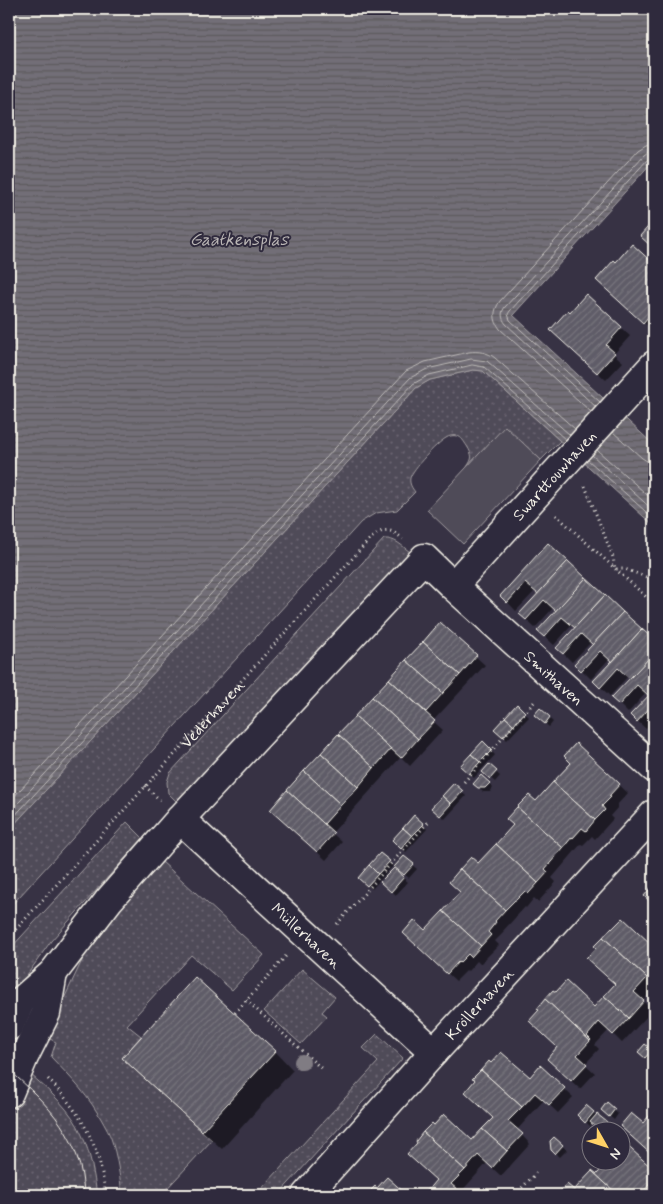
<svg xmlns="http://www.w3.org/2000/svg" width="663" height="1204" font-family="Mynerve,sans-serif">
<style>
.grass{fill:url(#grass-dots);stroke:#a29ea0}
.pitch{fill:#504b59;stroke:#a29ea0}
.water{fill:url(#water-rules);stroke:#a6a2a4}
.shadow{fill:#0007}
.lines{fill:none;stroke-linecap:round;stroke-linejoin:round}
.shore{stroke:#c0bdbb;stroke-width:1}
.building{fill:url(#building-hatch);stroke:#f4f1e8}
.minor-casing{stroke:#f4f1e8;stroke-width:31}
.path{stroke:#f4f1e8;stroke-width:3;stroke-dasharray:1 4;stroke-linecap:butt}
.minor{stroke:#2f2a3d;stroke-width:28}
.tram{stroke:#f4f1e8;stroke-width:1}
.tree{fill:#807b83}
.labels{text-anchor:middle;stroke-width:4;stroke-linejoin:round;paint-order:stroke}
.street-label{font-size:16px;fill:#f4f1e8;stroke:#2f2a3d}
.water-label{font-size:18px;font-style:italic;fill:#bab6b5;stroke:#2f2a3d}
</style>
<defs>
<pattern id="grass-dots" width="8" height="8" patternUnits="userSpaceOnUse" patternTransform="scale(1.25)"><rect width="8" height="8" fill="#504b59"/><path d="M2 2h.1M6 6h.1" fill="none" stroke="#6a6571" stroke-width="1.8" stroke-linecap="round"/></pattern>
<pattern id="water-rules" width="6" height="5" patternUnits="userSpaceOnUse" patternTransform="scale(1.25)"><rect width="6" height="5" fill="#726e77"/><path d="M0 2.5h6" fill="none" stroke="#5b595c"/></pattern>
<pattern id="building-hatch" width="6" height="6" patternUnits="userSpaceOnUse" patternTransform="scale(1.25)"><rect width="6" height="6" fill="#5f5c67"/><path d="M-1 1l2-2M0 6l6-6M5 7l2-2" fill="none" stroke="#77747d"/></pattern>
</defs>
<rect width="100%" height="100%" fill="#373244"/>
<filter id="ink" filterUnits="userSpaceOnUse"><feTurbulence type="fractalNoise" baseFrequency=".02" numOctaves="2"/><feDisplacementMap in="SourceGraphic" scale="10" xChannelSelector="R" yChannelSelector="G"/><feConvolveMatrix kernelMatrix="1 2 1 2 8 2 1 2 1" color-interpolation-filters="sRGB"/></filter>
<g filter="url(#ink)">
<g class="grass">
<path d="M473 370 483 371 560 441 541 460 505 427 467 467C473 458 473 456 467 446 464 442 462 437 457 436 453 435 449 436 446 438 436 444 413 468 410 478 409 484 412 488 415 492L397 510 376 513 361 522 9 908V830L416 388 430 380Z"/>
<path d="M384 539C395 538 402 546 410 552L178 803 168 793 167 782 170 773Z"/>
<path d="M127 822 143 838 51 941 10 999H9V950Z"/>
<path d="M161 861 264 955 232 990 191 955 127 1025 141 1036 122 1058 212 1140 161 1195H122C120 1176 117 1156 111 1138 109 1133 106 1128 104 1124 89 1096 72 1079 51 1057L56 1042 46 1037 86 952 89 943Z"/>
<path d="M302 969 335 997 322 1012 327 1016 301 1044 264 1011Z"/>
<path d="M377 1034 403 1058 278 1195H256L378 1062 363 1048Z"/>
<path d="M29 1073C49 1091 72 1110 82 1135 91 1154 94 1175 97 1195H15L13 1182 9 1168V1117Z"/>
</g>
<path class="pitch" d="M505 426 541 460 463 544 427 510Z"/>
<path class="water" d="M9 9H654V160L513 315 654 445V526L483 371 473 370 430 380 416 388 9 830Z"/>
<g class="shadow">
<path d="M633 246 654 265V328L652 330 606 288 616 263Z"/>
<path d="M586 296 630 336 614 354 623 362 606 380 560 339 570 314Z"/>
<path d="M548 545 654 642V721L646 729 631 715 649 696 646 693 628 713 613 698 631 679 628 676 610 696 594 681 612 662 609 659 591 679 576 664 594 645 591 642 572 662 558 648 575 628 572 625 554 645 539 631 556 611 553 608 535 628 520 614 538 594 535 591 516 611 502 596Z"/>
<path d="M440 624 485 665 433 721 443 730 410 766 401 757 332 833 342 842 326 860 271 810Z"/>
<path d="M517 706 529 717 507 740 496 729Z"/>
<path d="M540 710 553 722 549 727 540 719Z"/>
<path d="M483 743 495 755 474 778 461 766Z"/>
<path d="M576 745 628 793 617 805 618 807 610 816 613 819 595 839 592 836 583 845 581 844 552 878 556 882 538 902 534 898 526 908 525 907 503 931 504 932 495 941 499 945 480 964 477 961 468 971 467 970 456 981 413 942 425 932 461 892 478 865 572 763Z"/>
<path d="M489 766 500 776 495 782 488 776Z"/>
<path d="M481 777 493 788 490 792H483L475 784Z"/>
<path d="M454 785 466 796 445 819 433 808Z"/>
<path d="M415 817 427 829 406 852 393 840Z"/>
<path d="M380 854 393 866 372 889 360 878Z"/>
<path d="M404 858 417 869 409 878 396 867Z"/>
<path d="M394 870 408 882 396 895 382 882Z"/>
<path d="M654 943V988L643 1001 652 1011 622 1043 609 1030 595 1045 599 1049 585 1064 595 1073 580 1089 557 1068 594 1009Z"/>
<path d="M645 1046 654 1054 650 1061 639 1052Z"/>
<path d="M275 1051 293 1070 222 1149 142 1076 123 1058Z"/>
<path d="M530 1079 564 1089 573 1097 558 1113 544 1100 517 1130 530 1144 501 1176 487 1163 460 1193 462 1195H425Z"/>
<path d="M607 1104 618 1114 614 1120 602 1110Z"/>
<path d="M586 1107 610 1127 606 1131H601L592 1123 590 1126 579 1115Z"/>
<path d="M554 1139 567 1150 560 1157 552 1150Z"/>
<path d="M620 1140 654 1171V1195H559L567 1186 574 1192 597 1176 610 1162H620Z"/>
</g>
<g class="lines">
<g class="shore">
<path d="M600 402 510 320 508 314 510 311 648 159 654 157"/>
<path d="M596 407 506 324C501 318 501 312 505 307L644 155 648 152 654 151"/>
<path d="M591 412 500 329C493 320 493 311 500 301L638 150 646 145 654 143"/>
<path d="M613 432 642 458 647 461 654 462"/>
<path d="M597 450 654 501"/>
<path d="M592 455 654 511"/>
<path d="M588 460 654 519"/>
<path d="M9 802 406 371 425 362 469 352C478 351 488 352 495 358L575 429"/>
<path d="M9 813 410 378 427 369 471 359 487 361 570 435"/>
<path d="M9 822 413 384 429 375 472 365 484 367 566 440"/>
</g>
</g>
<g class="building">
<path d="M654 220V249L640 236Z"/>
<path d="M632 244 654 264V292L652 294 654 296V310L643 323 596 280 614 260 616 262Z"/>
<path d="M586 294 622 327 606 345 615 353 597 373 550 330 568 310 570 312Z"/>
<path d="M548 543 568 561 538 594 525 583 507 603 500 596Z"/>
<path d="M568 561 586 578 556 611 544 600 526 620 519 614Z"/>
<path d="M586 578 605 595 575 628 562 617 544 637 537 631Z"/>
<path d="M605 595 623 612 593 645 581 634 563 654 556 648Z"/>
<path d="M623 612 642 629 612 662 600 651 581 671 574 664Z"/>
<path d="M440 622 477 655 460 675 423 642Z"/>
<path d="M642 629 654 640V653L630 679 618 668 600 688 593 681 611 662H612Z"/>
<path d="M423 642 460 675 443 693 406 660Z"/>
<path d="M654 653V690L649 696 637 685 619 705 611 698Z"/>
<path d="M406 660 443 693 426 712 389 679Z"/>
<path d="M389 679 435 721 418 739 372 697Z"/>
<path d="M654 690V703L637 722 630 715Z"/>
<path d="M372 697 418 739 401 758 355 716Z"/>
<path d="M517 704 525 712 514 725 505 717Z"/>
<path d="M540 708 550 717 545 724 534 715Z"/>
<path d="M355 716 391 749 374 768 338 734Z"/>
<path d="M505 717 514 725 503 737 494 729Z"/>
<path d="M654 726V737L649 732Z"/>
<path d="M338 734 374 768 358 787 321 753Z"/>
<path d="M483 741 492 750 480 762 471 754Z"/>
<path d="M576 743 620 784 609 796 611 797 602 806 605 810 595 820 553 782 571 763 564 756Z"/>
<path d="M321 753 358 787 341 805 304 771Z"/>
<path d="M471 754 480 762 469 774 460 766Z"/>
<path d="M489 764 497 771 490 779 482 772Z"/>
<path d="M304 771 341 805 324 824 287 790Z"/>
<path d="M481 775 490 783 485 788H478L473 784Z"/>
<path d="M553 782 595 820 586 831 582 828 573 838 572 837 563 848 517 807 529 795 536 801Z"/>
<path d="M454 783 463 791 451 804 442 796Z"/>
<path d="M287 790 334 833 317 852 270 810Z"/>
<path d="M442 796 451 804 440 816 431 808Z"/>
<path d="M517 807 563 848 545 869 548 872 538 883 496 844 513 825 506 819Z"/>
<path d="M414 815 424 824 412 836 403 828Z"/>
<path d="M403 828 412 836 401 849 392 840Z"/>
<path d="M496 844 538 883 528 894 525 891 516 900H515L505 910 460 869 471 857 478 863Z"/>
<path d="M380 853 390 861 378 874 369 865Z"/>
<path d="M404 856 414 864 404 875 394 867Z"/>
<path d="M369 865 378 874 367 886 358 878Z"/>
<path d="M394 868 404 877 391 892 380 882Z"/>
<path d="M460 869 505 910 495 921 496 922 488 932 491 935 481 946 443 911 460 892 449 882Z"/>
<path d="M654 880V905L644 896 653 885 651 883Z"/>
<path d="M443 911 481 946 471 957 468 954 459 963 458 962 447 974 403 933 414 920 425 930Z"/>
<path d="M623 918 651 944 654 941V970L647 978 603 937 611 928 612 929Z"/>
<path d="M603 937 647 978 634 992 644 1001 629 1018 604 996 615 984 586 958 596 948 594 946Z"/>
<path d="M195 977 276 1051 202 1131 122 1058Z"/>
<path d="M566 981 594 1007 604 996 629 1018 613 1035 599 1022 587 1036 591 1040 590 1041 545 999 553 990 556 992Z"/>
<path d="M545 999 590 1041 577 1055 587 1064 571 1081 547 1059 557 1047 529 1021 539 1010 537 1009Z"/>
<path d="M645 1044 652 1050 645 1058 638 1052Z"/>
<path d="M501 1052 530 1077 540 1065 565 1088 549 1105 535 1093 522 1107 481 1070 489 1061 491 1063Z"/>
<path d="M481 1070 522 1107 508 1121 523 1134 507 1151 482 1129 493 1118 465 1092 475 1080 472 1079Z"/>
<path d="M607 1102 615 1109 609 1117 601 1110Z"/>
<path d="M586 1105 594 1112 585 1123 577 1115Z"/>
<path d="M654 1110V1157L620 1126 631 1113 643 1123Z"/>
<path d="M444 1114 472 1140 482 1129 507 1151 492 1168 478 1155 465 1170 423 1132 432 1123 434 1125Z"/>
<path d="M597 1114 607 1122 602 1127H596L590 1122Z"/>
<path d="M423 1132 465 1170 451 1184 464 1195H430L426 1192 436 1180 407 1154 417 1143 416 1141Z"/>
<path d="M554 1137 563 1145 555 1154 551 1150 550 1141Z"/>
<path d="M620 1139 654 1170V1178L641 1195H618L592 1171V1170L597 1174 608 1162H620Z"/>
<path d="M592 1171 618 1195H557L567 1184 574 1190Z"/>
<path d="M387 1177 407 1195H366L375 1186 377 1188Z"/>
</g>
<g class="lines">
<defs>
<g id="minor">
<path id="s2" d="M453 586 654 365"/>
<path id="s3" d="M180 819 434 1052"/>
<path id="s4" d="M9 1026 21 1001 53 973 109 900 180 819 424 558 453 586 654 768"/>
<path d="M9 1093 24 1057 46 1013 53 973"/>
<path id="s5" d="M306 1195 434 1052 654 814"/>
</g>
</defs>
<use href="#minor" class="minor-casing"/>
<g class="path">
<path d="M585 486 613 557 615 569H625L654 580"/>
<path d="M556 515 654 604"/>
<path d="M464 782 536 700"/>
<path d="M145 786 160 800"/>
<path d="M337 924 430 820"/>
<path id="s1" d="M9 937 369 540C383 528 389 527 403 539"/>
<path d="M246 1000 323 1070"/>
<path d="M235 1013 286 956"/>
<path d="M653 1044 654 1043"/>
<path d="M48 1079C82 1114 101 1146 105 1195"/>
<path d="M515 1195 536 1173"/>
</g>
<use href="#minor" class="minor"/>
<path class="tram" d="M9 1070C49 1105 82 1138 84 1195"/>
</g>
<circle class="tree" cx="302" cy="1062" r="8"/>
</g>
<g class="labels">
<g class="street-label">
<text dy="6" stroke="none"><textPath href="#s2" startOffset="150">Swarttouwhaven</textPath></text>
<text dy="6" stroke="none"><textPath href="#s4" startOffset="804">Smithaven</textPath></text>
<text dy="6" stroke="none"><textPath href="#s1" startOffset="302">Vederhaven</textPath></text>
<text dy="6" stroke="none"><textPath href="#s3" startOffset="172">Müllerhaven</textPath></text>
<text dy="6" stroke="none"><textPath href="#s5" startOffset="258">Kröllerhaven</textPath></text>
</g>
<g class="water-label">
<text x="239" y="245">Gaatkensplas</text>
</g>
</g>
<rect width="663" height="1204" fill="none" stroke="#2f2a3d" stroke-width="30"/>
<rect x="15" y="15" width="633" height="1174" fill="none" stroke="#f4f1e8" stroke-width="2" filter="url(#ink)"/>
<g transform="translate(606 1146) rotate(129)"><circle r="24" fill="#2f2a3d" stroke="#7e7a81"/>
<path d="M0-4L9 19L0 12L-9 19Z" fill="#ffd166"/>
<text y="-8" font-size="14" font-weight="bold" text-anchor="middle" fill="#f4f1e8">N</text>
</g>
</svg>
